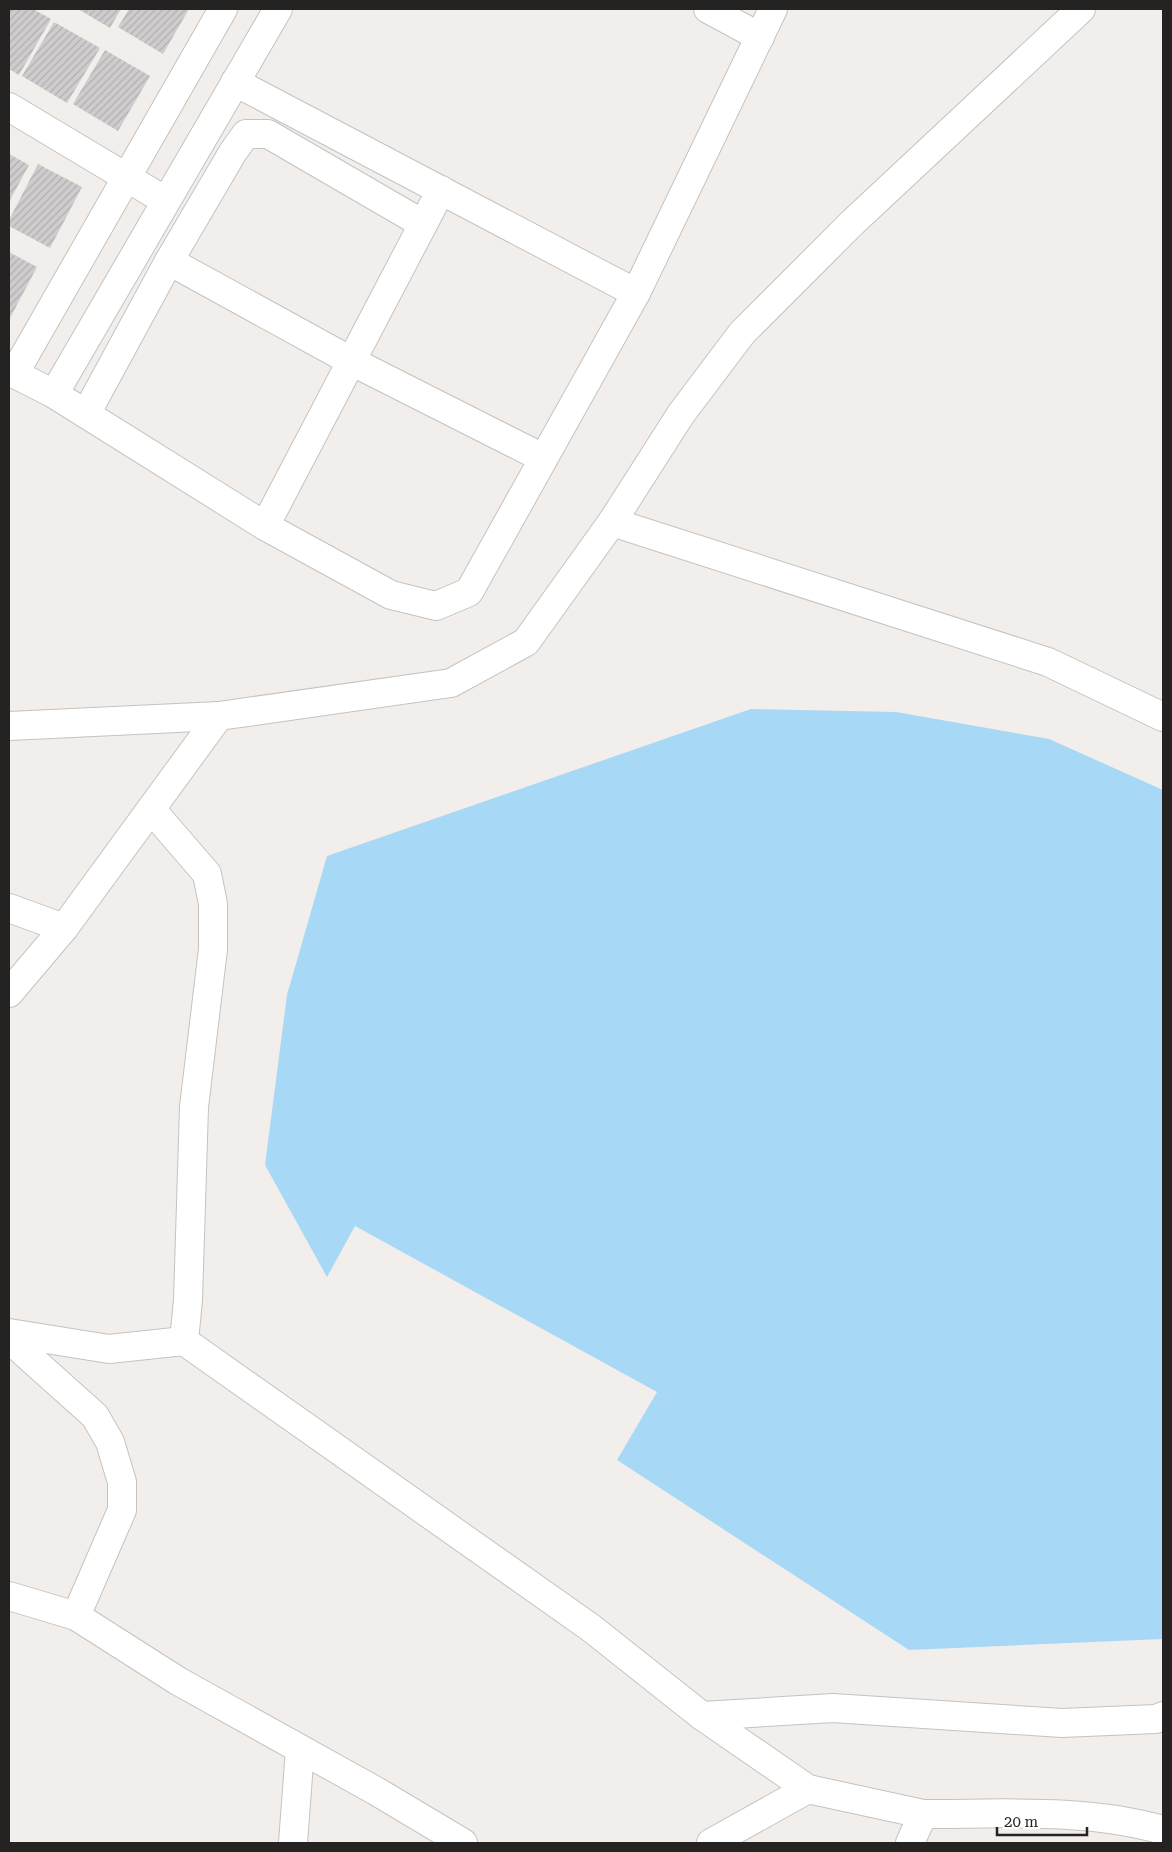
<svg xmlns="http://www.w3.org/2000/svg" width="1172" height="1852" font-family="'Roboto Serif',serif">
<style>
.water{fill:#a7d8f5}
.building{fill:url(#building-hatch)}
.lines{fill:none;stroke-linecap:round;stroke-linejoin:round}
.street-casing{stroke:#c5c3c0;stroke-width:30}
.street{stroke:#fff;stroke-width:28}
</style>
<defs>
<pattern id="building-hatch" width="6" height="6" patternUnits="userSpaceOnUse" patternTransform="scale(1.25)"><rect width="6" height="6" fill="#d0cccd"/><path d="M-1 1l2-2M0 6l6-6M5 7l2-2" fill="none" stroke="#b2afb0"/></pattern>
</defs>
<rect width="100%" height="100%" fill="#f1eeec"/>
<path class="water" d="M751 709 896 712 1049 739 1163 790V1639L909 1650 617 1460 657 1392 355 1226 327 1277 265 1165 287 995 327 856Z"/>
<g class="building">
<path d="M9 9H33L51 19 19 75 9 69Z"/>
<path d="M78 9H121L110 28Z"/>
<path d="M129 9H189L163 54 118 27Z"/>
<path d="M54 22 100 48 67 103 22 76Z"/>
<path d="M105 50 150 76 118 131 73 104Z"/>
<path d="M9 154 29 165 9 202Z"/>
<path d="M38 164 82 187 50 248 9 226V220Z"/>
<path d="M9 252 37 267 9 320Z"/>
</g>
<g class="lines">
<defs>
<g id="street">
<path d="M708 9 760 37"/>
<path d="M235 82 636 293"/>
<path d="M9 107 166 201"/>
<path d="M169 261 233 152 246 134H268L423 224"/>
<path d="M9 371 54 394 265 526 391 595 436 606 469 592 636 293 773 9"/>
<path d="M14 374 223 9"/>
<path d="M54 394 278 9"/>
<path d="M86 414 169 261 351 361 543 458"/>
<path d="M612 522 1048 662 1163 717"/>
<path d="M265 526 441 190"/>
<path d="M9 726 219 716 451 683 526 642 612 522 681 414 742 333 852 223 1081 9"/>
<path d="M151 809 207 874 213 904V949L194 1107 188 1300 184 1341 591 1628 702 1716 808 1789 923 1814"/>
<path d="M9 908 64 928"/>
<path d="M9 993 64 928 219 716"/>
<path d="M9 1333 109 1349 184 1341"/>
<path d="M9 1339 95 1416 110 1442 122 1482V1510L76 1616"/>
<path d="M9 1596 76 1616 178 1681 376 1791 463 1843"/>
<path d="M702 1716 833 1708 1062 1723 1156 1719 1163 1716"/>
<path d="M293 1843 300 1749"/>
<path d="M711 1843 808 1789"/>
<path d="M910 1843 923 1814C1003 1814 1085 1808 1163 1830"/>
</g>
</defs>
<use href="#street" class="street-casing"/>
<use href="#street" class="street"/>
</g>
<rect width="1172" height="1852" fill="none" stroke="#242322" stroke-width="20"/>
<path d="M997 1827v8h90v-8" fill="none" stroke="#242322" stroke-width="2.5"/>
<text x="1004" y="1827" font-size="15" fill="#242322" stroke="#ffffff" stroke-width="4" paint-order="stroke">20 m</text>
</svg>
